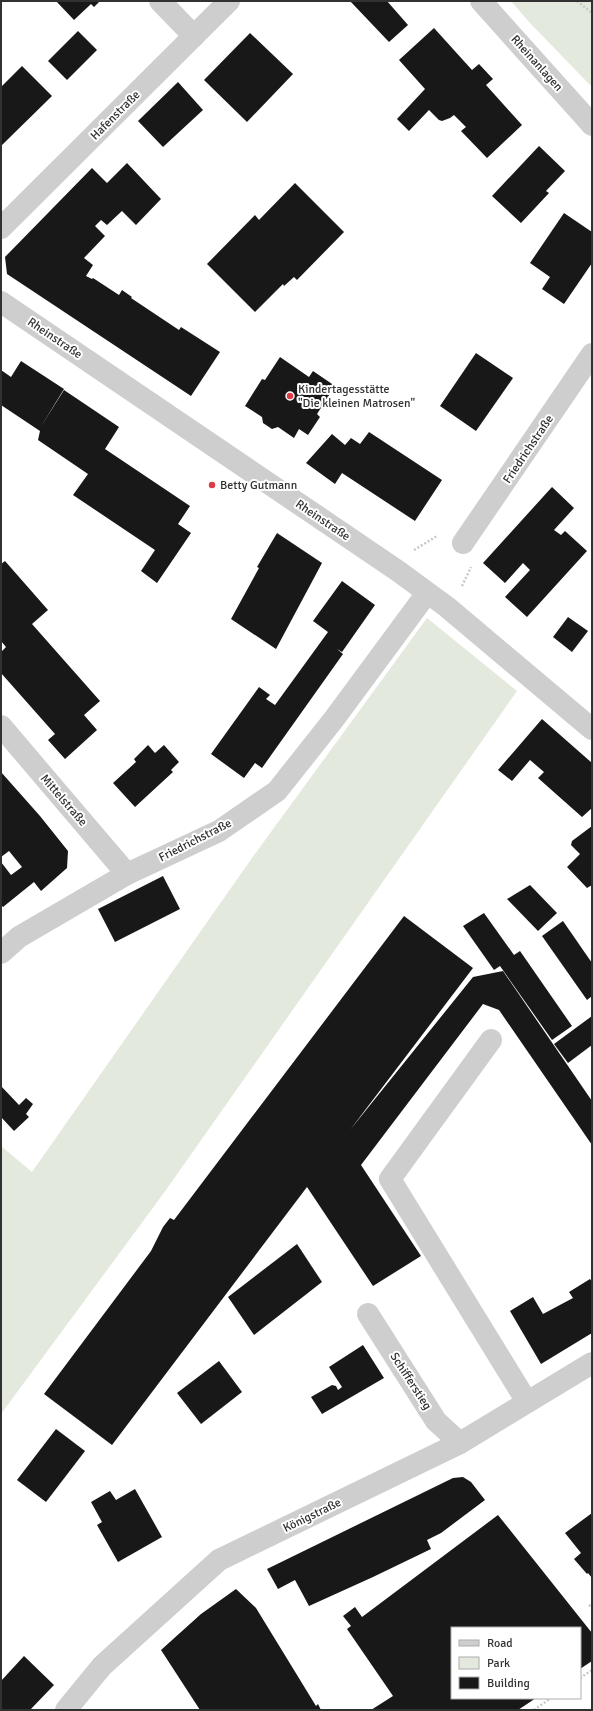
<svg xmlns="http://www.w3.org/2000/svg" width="593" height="1711" font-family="Signika,sans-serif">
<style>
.green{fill:#e3e9dd}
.building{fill:#181818}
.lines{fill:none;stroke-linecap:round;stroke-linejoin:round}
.path{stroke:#c8c8c8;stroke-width:2.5;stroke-dasharray:2 2;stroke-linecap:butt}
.minor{stroke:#cecece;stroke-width:22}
.poi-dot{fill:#dc3e47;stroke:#fff;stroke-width:1.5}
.labels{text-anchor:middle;stroke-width:4;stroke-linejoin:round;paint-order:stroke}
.street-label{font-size:12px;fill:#313131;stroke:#fff}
.poi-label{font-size:12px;fill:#313131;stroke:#fff;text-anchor:start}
</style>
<rect width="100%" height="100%" fill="#fff"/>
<g class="green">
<path d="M511 1H592V87L530 23Z"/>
<path d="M427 618 517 691 166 1190 1 1414V1146L32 1172 252 858Z"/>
</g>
<g class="building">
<path d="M56 1H100L94 7 91 4 74 20Z"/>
<path d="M350 1H387L408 25 389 42Z"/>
<path d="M434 28 472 70 479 64 493 79 486 85 522 125 487 158 461 131 466 127 454 115 450 118 442 121 439 120 429 110 409 131 397 119 425 89 399 60Z"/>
<path d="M78 31 97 50 67 80 48 61Z"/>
<path d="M250 33 293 74 247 122 204 80Z"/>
<path d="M22 66 52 96 1 146V87Z"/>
<path d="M178 82 203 110 163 147 138 121Z"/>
<path d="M539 146 565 171 546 191 549 193 521 223 492 196Z"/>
<path d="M127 163 161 199 136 225 122 211 107 225 101 220 95 226 105 236 84 258 93 265 86 276 92 279 93 278 119 295 122 290 132 297 131 298 179 330 181 327 220 352 191 396 7 274 5 257 92 168 107 183Z"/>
<path d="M295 183 344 232 297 280 294 277 284 286 283 284 255 312 207 264 255 215 259 220Z"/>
<path d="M564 213 592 232V263L564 304 542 289 550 277 530 263Z"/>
<path d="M476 353 513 378 476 431 440 406Z"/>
<path d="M280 357 309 377 313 371 335 386 317 414 320 417 308 435 299 429 294 438 278 427 272 429 263 423 262 417 245 406 262 379 265 380Z"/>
<path d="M21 361 64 389 40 428 64 390 119 427 105 449 190 506 178 524 191 533 157 583 141 571 155 550 73 495 88 474 38 440 40 431 1 405V370L11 377Z"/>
<path d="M369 432 442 480 415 521 342 473 335 484 306 463 332 434 345 445 351 438 360 444Z"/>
<path d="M552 487 574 508 554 530 561 535 565 531 587 551 527 617 505 597 530 570 523 563 505 583 483 563Z"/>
<path d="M277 533 322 563 276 649 231 619 259 568 257 567Z"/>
<path d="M5 561 48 610 32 624 100 701 84 715 97 730 65 759 48 740 55 734 1 673V652L6 647 1 641V564Z"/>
<path d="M342 581 375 605 342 652 337 649 343 654 262 768 255 763 244 778 211 754 259 687 270 695 266 699 275 705 328 632 313 621Z"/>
<path d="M568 617 588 631 572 652 553 637Z"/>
<path d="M542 719 592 763V808L582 817 538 778 544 772 530 760 512 781 498 770Z"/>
<path d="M148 745 155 753 164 745 179 762 171 770 173 772 135 807 113 783 136 762 134 759Z"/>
<path d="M1 772 40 816 68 851 67 868 41 891 34 882 3 907 1 905V862L11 875 22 867 9 851 1 857Z"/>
<path d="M592 826V885L587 888 567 867 580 854 571 845 572 841Z"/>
<path d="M163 876 180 909 115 942 98 909Z"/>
<path d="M530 885 557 913 538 931 507 899Z"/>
<path d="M484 913 514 955 520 951 572 1026 552 1040 500 966 494 970 463 926Z"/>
<path d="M404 916 473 968 350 1130 473 977 503 971 592 1101V1145L499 1010 483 1004 361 1165 421 1256 373 1286 307 1187 112 1445 44 1394 151 1251 163 1227 170 1218 174 1220Z"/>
<path d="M563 921 592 963V996L587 1000 542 936Z"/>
<path d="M592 1016V1045L568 1063 554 1044Z"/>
<path d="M1 1086 19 1105 26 1098 33 1104 26 1114 29 1117 14 1131 1 1117Z"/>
<path d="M297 1244 322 1282 254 1335 228 1297Z"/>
<path d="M590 1279 592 1282V1333L541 1364 510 1311 533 1297 543 1314 573 1298 569 1292Z"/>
<path d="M363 1345 384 1378 322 1414 311 1397 332 1385 336 1386 338 1390 342 1387 329 1367Z"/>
<path d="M219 1361 242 1392 201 1424 177 1393Z"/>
<path d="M56 1429 85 1451 46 1502 17 1480Z"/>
<path d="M463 1477 471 1482 485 1500 441 1533 427 1540 431 1549 373 1577 309 1606 295 1580 278 1589 267 1569 453 1478Z"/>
<path d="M135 1489 162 1537 118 1562 97 1525 102 1522 91 1502 110 1491 116 1500Z"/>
<path d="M592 1513V1578L588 1573 587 1574 574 1559 581 1553 565 1533Z"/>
<path d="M498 1515 592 1633V1661L580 1669V1628H452V1698H536L518 1710H371L393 1696 347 1629 351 1626 343 1616 355 1607 362 1617Z"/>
<path d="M236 1589 256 1608 316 1706 318 1704 321 1710H200L161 1650 201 1614Z"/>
<path d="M24 1656 54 1685 30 1710H1V1681Z"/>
</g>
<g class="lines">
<g class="path">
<path d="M577 1 592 13"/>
<path d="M414 550 437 536"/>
<path d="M462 586 471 567"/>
<path d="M589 1605 592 1608"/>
<path d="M580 1678 592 1670"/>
<path d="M534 1710 551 1698"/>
</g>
<g class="minor">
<path d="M160 1 194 36"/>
<path d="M481 1 592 125"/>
<path d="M1 228 229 1"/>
<path d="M1 302 398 571 447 607 592 729"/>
<path d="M463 543 592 354"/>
<path d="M1 726 127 874"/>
<path d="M1 953 19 937 127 874 219 831 277 791 334 719 427 593"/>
<path d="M491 1040 390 1179 527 1402"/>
<path d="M368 1314 436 1421 460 1443"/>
<path d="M66 1710 102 1666 219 1560 460 1443 592 1363"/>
</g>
</g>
<g class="poi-dot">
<circle cx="290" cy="396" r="4"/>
<circle cx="212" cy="485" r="4"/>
</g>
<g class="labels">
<g class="street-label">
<text transform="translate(537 63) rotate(48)" y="4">Rheinanlagen</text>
<text transform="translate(115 115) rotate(-45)" y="4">Hafenstraße</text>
<text transform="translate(55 338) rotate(34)" y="4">Rheinstraße</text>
<text transform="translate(528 449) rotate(-56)" y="4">Friedrichstraße</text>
<text transform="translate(323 520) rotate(34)" y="4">Rheinstraße</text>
<text transform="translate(64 800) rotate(49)" y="4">Mittelstraße</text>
<text transform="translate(195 840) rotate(-27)" y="4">Friedrichstraße</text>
<text transform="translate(411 1381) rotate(57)" y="4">Schifferstieg</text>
<text transform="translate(312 1515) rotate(-26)" y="4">Königstraße</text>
</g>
<g class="poi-label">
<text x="298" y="393">Kindertagesstätte<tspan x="298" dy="14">"Die kleinen Matrosen"</tspan></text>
<text x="220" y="489">Betty Gutmann</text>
</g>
</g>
<rect width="593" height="1711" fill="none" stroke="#313131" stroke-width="4"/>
<rect x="451" y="1627" width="130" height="72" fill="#ffffff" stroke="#adadad"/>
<rect x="459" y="1640" width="20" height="6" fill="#cecece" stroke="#adadad"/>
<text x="487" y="1647" font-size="12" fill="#313131">Road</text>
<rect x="459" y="1657" width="20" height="12" fill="#e3e9dd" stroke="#adadad"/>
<text x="487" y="1667" font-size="12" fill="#313131">Park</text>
<rect x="459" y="1677" width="20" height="12" fill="#181818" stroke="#adadad"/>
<text x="487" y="1687" font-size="12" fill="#313131">Building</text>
</svg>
